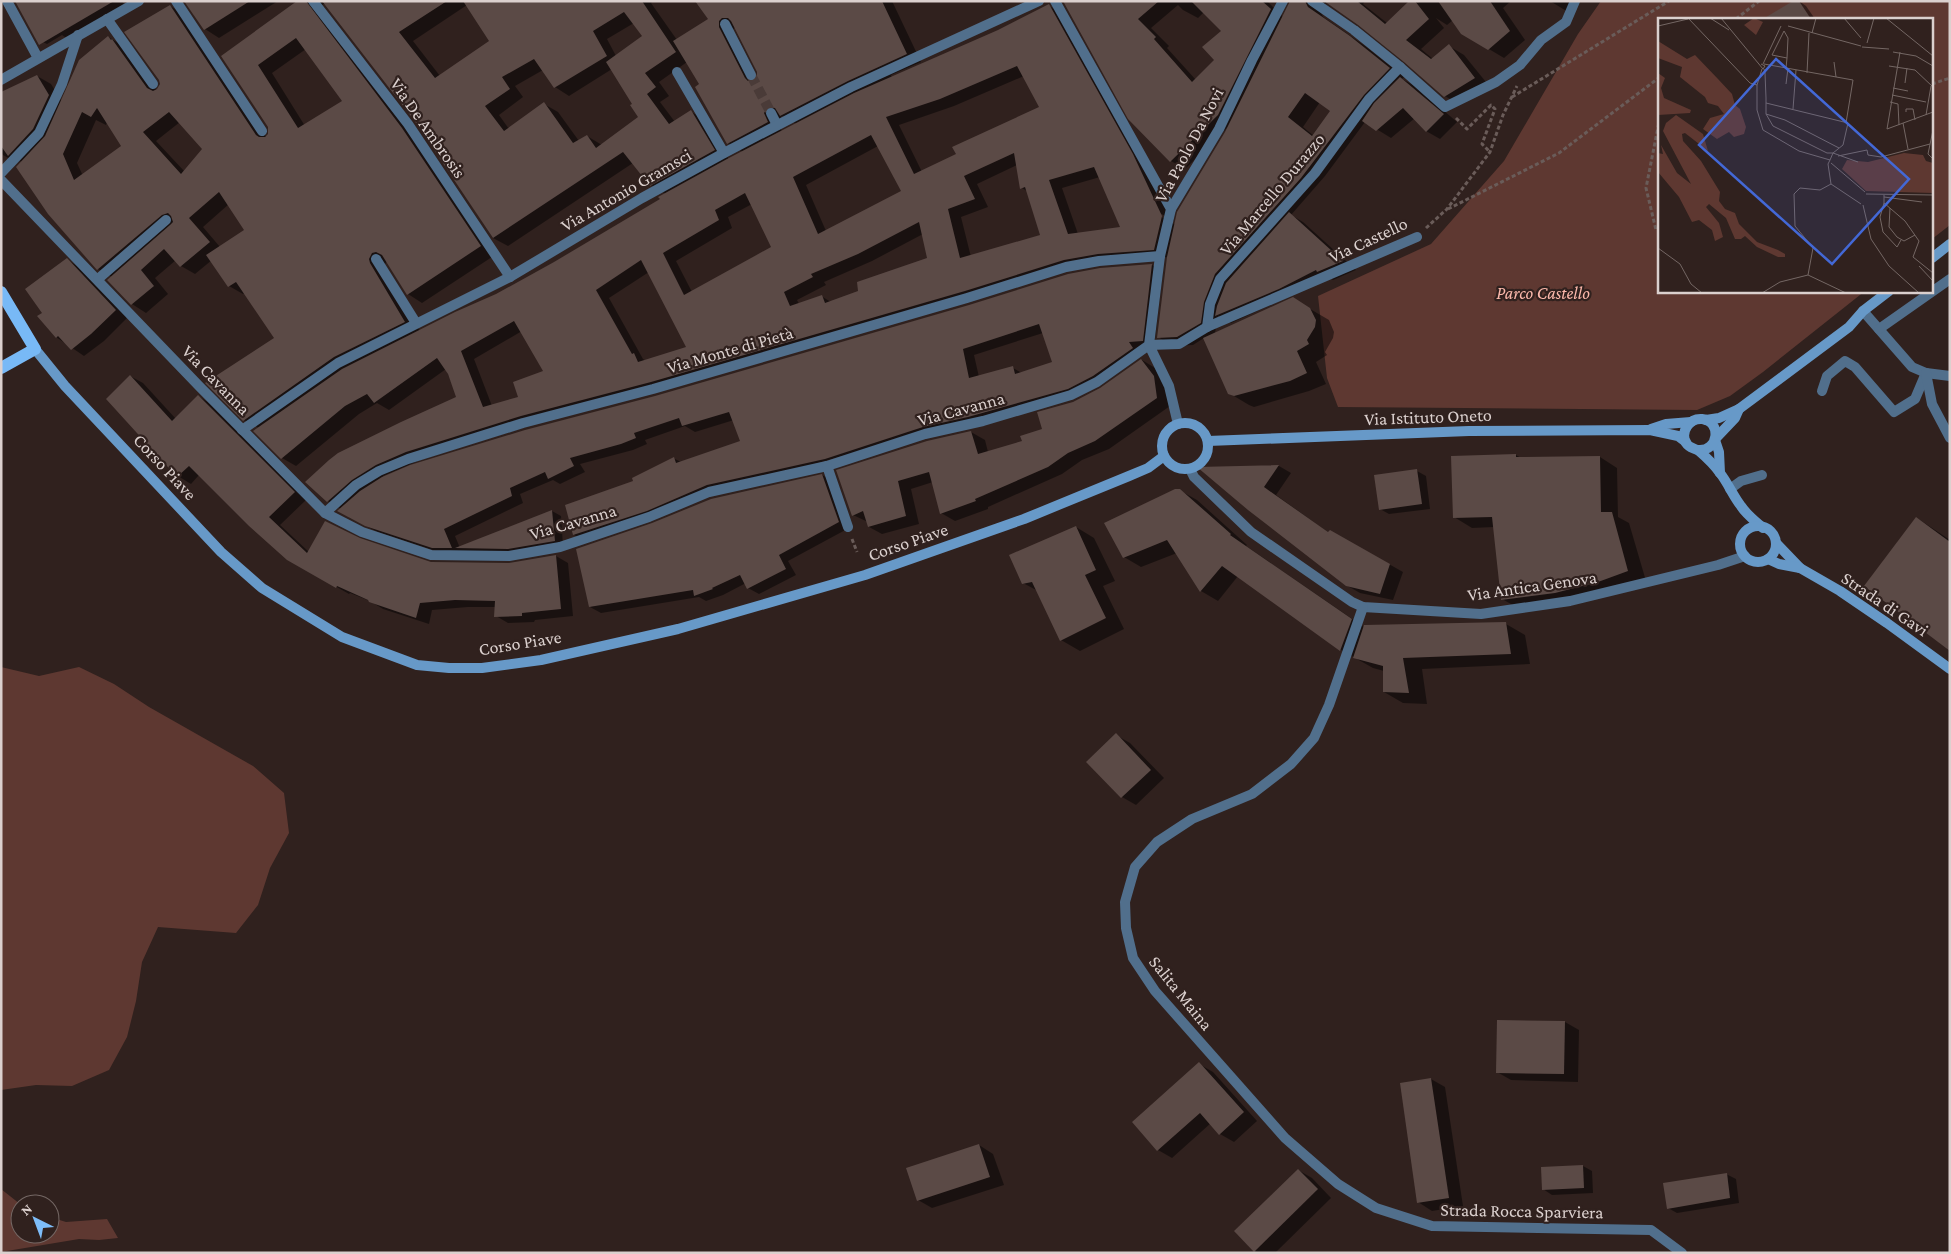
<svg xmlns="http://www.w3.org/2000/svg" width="1951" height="1254" font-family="'Crimson Pro',serif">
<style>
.green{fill:#5e3831}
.shadow{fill:#0007;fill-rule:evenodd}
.building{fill:#5b4a46;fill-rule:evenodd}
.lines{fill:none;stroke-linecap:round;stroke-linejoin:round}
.minor-tunnel{stroke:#4a3b38;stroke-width:10;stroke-dasharray:10 5;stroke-linecap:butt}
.path{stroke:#6a5c59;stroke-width:3;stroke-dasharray:4 2.5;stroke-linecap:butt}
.service{stroke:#516f8c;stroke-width:10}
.pedestrian{stroke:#516f8c;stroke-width:10}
.minor{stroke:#516f8c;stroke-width:10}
.secondary{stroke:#6799c8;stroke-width:10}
.primary{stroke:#78b9f6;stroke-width:12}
.labels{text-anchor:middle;stroke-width:4.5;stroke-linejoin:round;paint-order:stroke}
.street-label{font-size:18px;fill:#dbd0ce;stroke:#30211e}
.park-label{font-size:18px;font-style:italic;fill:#fbb8ab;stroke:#30211e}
.inset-road{fill:none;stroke:#746764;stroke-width:1}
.view{fill:#4368d6;fill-opacity:0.15;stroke:#4368d6;stroke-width:2.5}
.inset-edge{fill:none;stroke:#dbd0ce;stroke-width:2.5}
</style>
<rect width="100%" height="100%" fill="#30211e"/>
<g class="green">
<path d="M1601 1H1950V225L1932 239V19H1660V291H1865L1763 372 1730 396 1697 410 1338 407 1327 378 1318 296 1431 244 1504 161 1578 34Z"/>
<path d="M1 667 39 676 79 667 114 684 149 707 253 766 284 793 289 833 270 868 258 905 236 933 158 927 142 962 136 1001 127 1037 109 1070 72 1086 36 1085 1 1090Z"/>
<path d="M1 1189 20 1204V1234H50V1217L66 1222 107 1219 118 1238 99 1240 79 1239 1 1252Z"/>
</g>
<g class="shadow">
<path d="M16 1H122L125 6 68 39 62 35 47 44 37 39Z"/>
<path d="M186 1H278L219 38 205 29Z"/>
<path d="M299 1H653L651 3 677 40 710 19 769 1H892L921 62 891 75 892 78 998 31 1049 6 1063 14 1146 163 1174 221 1158 212 1156 214 1176 225 1229 126 1185 169 1171 161 1066 1H1267L1284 18 1292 1H1365L1363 4 1387 23 1411 1 1418 3 1420 1H1511L1503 8 1525 40 1504 58 1462 33 1453 20 1447 25 1436 18 1444 28 1421 49 1433 59 1449 46 1464 55 1490 87 1460 105 1445 96 1405 61 1328 2 1322 5 1320 10 1323 17 1365 46 1404 77 1402 79 1415 86 1457 122 1440 139 1426 131 1415 118 1391 138 1365 122 1325 176 1291 215 1303 222 1356 270 1333 280 1330 278 1231 323 1218 316 1215 333 1293 299 1329 320 1334 332 1333 338 1325 352 1327 355 1316 362 1326 384 1309 391 1254 407 1249 405 1229 393 1204 338 1193 345 1173 346 1158 337 1168 257 1113 261 1078 268 535 424 420 460 383 476 384 478 1152 265 1163 271 1154 347 1105 382 719 491 585 541 574 535 635 482 673 458 681 462 742 442 734 420 695 432 685 426 645 440 647 444 633 450 580 464 585 472 560 484 553 480 520 494 523 503 455 536 460 548 552 511 561 516 563 546 518 554H445L378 532 350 518 341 509 328 501 307 482 458 398 446 369 389 410 377 403 359 414 296 466 282 458 255 431 259 428 244 420 275 338 245 293 243 294 229 286 212 260 195 274 181 266 176 260 155 278 168 294 146 313 132 304 109 280 112 277 98 269 49 213 22 162 20 161 17 163 3 155 1 152V94L37 76 51 84 62 102 108 37 127 48 158 92 161 84 170 6 185 15 267 138 270 131 269 127 222 56ZM325 3 415 119 493 238 508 246 633 163 651 185 666 194 662 200 496 296 420 331 384 272 383 267 387 261 408 294 422 303 495 255 417 138 321 6ZM467 5 491 42 440 76 413 41ZM1178 5 1183 10 1198 18 1204 12 1223 31 1215 60 1196 80 1167 48 1169 46 1151 28ZM634 23 644 36 616 56 607 39ZM736 27 759 76 756 81 733 36V29ZM306 49 343 101 305 126 272 73ZM687 62 701 84 728 143 743 152 729 160 706 120 691 112 675 122 660 102 669 96 659 82ZM612 69 634 104 639 117 602 145 587 136 579 141 558 112 544 104 509 129 499 115 523 97 515 86 543 70 555 87 569 96ZM1024 76 1041 108 958 155 922 172 899 125 954 106ZM1320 102 1332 111 1314 136 1303 127ZM782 116 797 124 782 132 778 122ZM96 120 106 125 107 122 123 147 83 176 77 163ZM180 122 203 149 185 172 156 141ZM878 146 902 192 826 231 806 185ZM1017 165 1022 188 1027 191 1042 235 971 257 961 217 988 207 977 184ZM1100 177 1122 228 1078 234 1062 188ZM229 204 246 230 220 247 203 227ZM752 204 772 247 692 292 676 261 732 228 728 217ZM923 234 929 258 860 292 831 302 821 296 799 304 797 300 826 285 824 282 872 261ZM649 272 688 348 646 361 643 359 609 298ZM522 331 545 371 519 398 492 406 474 359ZM1043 333 1053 363 1022 373 1013 368 979 377 974 355Z"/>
<path d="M1550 1H1577L1568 12Z"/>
<path d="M1799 1 1806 6 1815 19H1787Z"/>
<path d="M67 260 79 267 128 317 104 341 84 356 56 337 43 314Z"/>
<path d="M1142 360 1155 368 1167 385 1170 406 1109 449 1082 460 1062 474 988 507V509L955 521 941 513 933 482 911 489 919 524 882 534 869 527 868 522 853 515 837 471 971 432 985 440 988 452 1023 442 1044 430 1074 403 1101 389Z"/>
<path d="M130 376 143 383 176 419 198 396 211 404 306 500 280 525 309 552 359 540 430 563 509 564 556 556 568 563 573 616 535 620 534 622 508 623 496 616V607H468L432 610 429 624 383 609 370 601 350 593 349 594 288 559 199 475 191 484 178 476 108 399Z"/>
<path d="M1516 455 1521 458 1600 457 1617 468 1618 517 1629 523 1646 581 1520 609 1502 599 1494 527 1472 528 1454 517Z"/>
<path d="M1279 466 1291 473 1276 495 1329 533 1330 531 1403 572 1393 600 1360 593 1346 585 1201 469Z"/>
<path d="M1417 471 1426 476 1430 509 1389 514 1380 509Z"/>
<path d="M822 475 833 481 849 528 788 561 796 575 759 594 748 588 746 583 723 595 706 601 699 597 601 613 590 607Z"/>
<path d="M1179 490 1197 500 1247 545 1246 546 1364 627 1506 624 1525 635 1530 664 1422 669 1427 704 1403 703 1384 692V671L1373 668 1341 650 1238 576 1218 601 1201 591 1177 553 1141 567 1124 557Z"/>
<path d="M1917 518 1950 540V649Z"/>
<path d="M1076 527 1094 538 1115 581 1103 586 1124 629 1080 651 1061 640 1038 591 1023 583Z"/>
<path d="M1116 735 1130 743 1164 778 1136 805 1122 797 1088 762Z"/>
<path d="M1565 1022 1579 1030 1578 1082 1511 1080 1497 1072Z"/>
<path d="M1199 1064 1213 1072 1257 1121 1234 1142 1220 1134 1211 1123 1172 1158 1158 1150Z"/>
<path d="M1431 1079 1445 1087 1463 1206 1432 1211 1418 1202 1401 1084Z"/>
<path d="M979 1145 993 1154 1004 1185 932 1208 918 1200Z"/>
<path d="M1583 1166 1592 1171 1593 1193 1552 1195 1543 1189 1542 1168Z"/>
<path d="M1298 1170 1312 1178 1331 1198 1275 1253H1259L1255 1251Z"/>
<path d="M1726 1174 1736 1179 1739 1203 1677 1213 1668 1208Z"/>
</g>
<g class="building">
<path d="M15 1H114L39 45Z"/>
<path d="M184 1H250L204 30Z"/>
<path d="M297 1H306L402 128 481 246 407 295 382 255 376 252 372 253 369 259 370 263 405 322 334 357 243 421 205 383 274 338 236 282 228 287 206 255 244 230 219 192 189 218 210 242 180 267 164 249 141 270 154 286 131 305 107 280 170 225 173 222 171 216 168 213 162 215 97 270 48 214 16 167 45 136 79 60 108 36 111 40 112 39 147 88 153 91 157 89 160 84 159 80 124 32 170 5 256 135 259 137H265L268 134V127L221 56ZM296 38 342 101 298 128 258 65ZM97 108 121 146 74 180 63 154 82 112 91 117ZM169 112 202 149 181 174 143 132Z"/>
<path d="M322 1H447L399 32 435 78 489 41 463 1H642L676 52 645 73 656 87 647 94 669 124 691 110 715 150 650 186 623 152 493 238 414 120ZM624 12 642 36 606 62 632 104 630 105 638 117 596 148 587 135 573 143 544 102 504 131 485 106 510 89 502 77 534 59 554 88 607 56 593 31Z"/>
<path d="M695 1H882L907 54 848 81 780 116 775 108 768 107 764 113 768 122 727 144 695 87 699 84 673 41 708 19ZM722 18H728L731 21 757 72V78L754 81H748L745 78 719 27V21Z"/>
<path d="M1063 1H1159L1138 19 1156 37 1154 39 1192 82 1214 60 1202 47 1221 31 1191 1H1262L1271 9 1218 115 1170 162 1128 119Z"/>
<path d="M1290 1H1305L1308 7 1350 36 1390 68 1364 95 1301 178 1215 274 1204 302 1201 323 1177 337 1157 338 1167 257 1177 212 1225 132ZM1305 93 1330 111 1312 136 1288 117Z"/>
<path d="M1324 1H1357L1385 24 1409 1H1415L1429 19 1406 40 1431 59 1449 44 1475 78 1444 97 1404 62 1358 25Z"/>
<path d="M1438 1H1490L1510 31 1488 50 1461 34Z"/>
<path d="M1793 1H1799L1811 19H1763Z"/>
<path d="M1049 4 1133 154 1162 216 1154 250 1098 254 1064 260 965 291 651 382 521 416 406 452 376 465 352 480 327 502 305 482 329 460 338 453 401 422 456 397 448 374 437 358 374 403 367 394 345 406 281 459 253 431 342 369 455 312 496 294 554 262 660 199 658 197 727 159 854 93 998 30ZM1017 66 1039 107 952 147 956 154 914 174 886 117 940 99ZM871 135 901 191 818 234 793 177ZM1014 153 1020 189 1025 187 1040 235 960 258 948 209 975 199 964 176ZM1094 167 1120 227 1068 234 1049 180ZM745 193 771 247 684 295 663 253 719 220 715 210ZM919 222 927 258 857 282 858 291 825 303 822 295 790 306 784 292 813 277 811 274 858 254ZM641 260 686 347 638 362 634 353 632 354 596 290ZM514 321 543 371 513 382 518 397 483 407 461 351Z"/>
<path d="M37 75 49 95 33 129 8 156 1 146V92Z"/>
<path d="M1400 77 1444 114 1426 132 1403 108 1376 131 1362 121 1374 103Z"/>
<path d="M1289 212 1343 261 1317 272 1316 270 1279 289 1215 316 1217 306 1226 283Z"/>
<path d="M67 258 116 310 91 334 71 350 58 336 56 338 37 316 42 313 25 289Z"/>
<path d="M1152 264 1143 341 1129 342 1133 348 1093 376 1068 389 968 417 923 427 825 459 707 485 647 511 573 535 565 505 633 481 632 478 674 457 676 463 740 441 729 412 682 426 679 418 634 433 636 438 621 444 570 458 574 466 548 479 545 472 510 488 512 496 444 529 452 548H432L365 526 337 511 360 491 382 477 410 465 525 430 655 396 969 305 1068 274 1100 268ZM1039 324 1052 362 1015 374 1013 366 969 378 963 349Z"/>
<path d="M1293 297 1310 308 1316 320 1315 327 1307 340 1309 344 1297 351 1307 373 1290 381 1234 396 1228 394 1203 338Z"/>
<path d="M1141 359 1154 376 1157 398 1095 441 1068 453 1048 467 975 499 976 501 940 514 929 472 898 481 906 516 868 527 863 511 852 516 836 470 927 441 971 431 978 454 1022 441 1020 436 1042 429 1037 412 1073 402 1100 388Z"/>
<path d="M130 375 172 421 198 395 295 492 269 517 307 553 325 521 360 538 431 562 509 563 556 555 561 609 522 613V616L494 617 495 601 455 600 420 603 416 618 369 602 368 600 337 586 336 588 287 560 249 526 189 466 177 477 106 399Z"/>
<path d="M1516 454V457L1600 456 1601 512H1612L1628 571 1598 582 1555 593 1501 600 1492 517 1453 518 1451 456Z"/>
<path d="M1279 465 1264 487 1328 532 1330 530 1390 564 1380 594 1346 586 1248 510 1197 467Z"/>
<path d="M1417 469 1422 504 1379 510 1374 475Z"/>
<path d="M822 474 839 522 779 555 786 569 747 589 740 575 712 588 713 589 694 596 693 590 589 607 576 549 652 523 711 499Z"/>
<path d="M1175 489H1180L1231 534 1230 535 1352 619 1340 651 1222 566 1200 592 1167 540 1123 558 1104 523Z"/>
<path d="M552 510 555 541 508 549 455 548Z"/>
<path d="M1916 517 1950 542V651L1864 586Z"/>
<path d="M1076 526 1096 570 1085 575 1106 618 1060 641 1032 582 1022 584 1009 555Z"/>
<path d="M1506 622 1511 654 1403 658 1409 693 1383 692V666L1353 658 1364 625Z"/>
<path d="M1116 733 1151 770 1121 798 1086 762Z"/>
<path d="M1497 1020 1565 1021 1564 1074 1496 1073Z"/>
<path d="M1199 1062 1244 1112 1219 1135 1200 1113 1157 1151 1132 1122Z"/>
<path d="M1431 1078 1449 1198 1417 1203 1400 1083Z"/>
<path d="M979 1144 990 1177 917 1201 906 1168Z"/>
<path d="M1583 1165 1584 1188 1542 1190 1541 1167Z"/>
<path d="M1298 1169 1318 1189 1254 1252 1234 1231Z"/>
<path d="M1727 1173 1730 1198 1667 1209 1663 1183Z"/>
</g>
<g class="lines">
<path class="minor-tunnel" d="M751 75 771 113"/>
<g class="path">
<path d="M1736 19 1759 1"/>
<path d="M1932 84 1950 78"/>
<path d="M1512 97 1669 1"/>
<path d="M1660 117 1646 188 1656 230 1660 229"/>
<path d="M1456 118 1467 129 1491 105 1495 109 1482 144 1490 152"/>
<path d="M1448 209 1559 153 1660 77"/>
<path d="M1426 228 1447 209 1490 152 1503 115 1517 86"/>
<path d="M852 539 857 552"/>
</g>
<g class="service">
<path d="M376 259 416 323"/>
<path d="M1822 391 1827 376 1845 361 1855 367 1894 412 1915 399 1926 373"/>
<path d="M1730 489 1741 481 1762 475"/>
</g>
<g class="pedestrian">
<path d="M1312 1 1354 30 1400 67"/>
<path d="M1171 209 1219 129 1252 60 1283 1"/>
</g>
<g class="minor">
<path d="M7 1 38 58"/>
<path d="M176 1 262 131"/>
<path d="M313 1 408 124 510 277"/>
<path d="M107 19 153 84"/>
<path d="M725 24 751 75"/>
<path d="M677 72 724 153"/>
<path d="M1 80 139 1"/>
<path d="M771 113 777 125"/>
<path d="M1 173 39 133 62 84 78 35"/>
<path d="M1 180 200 387 325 513 362 532 431 555 509 556 560 547 649 517 709 492 827 466 925 434 983 421 1071 395 1097 382 1149 345 1160 256 1171 209 1055 1"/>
<path d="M98 279 166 220"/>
<path d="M1863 311 1912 367 1926 373 1950 376"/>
<path d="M1207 327 1210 304 1220 279 1315 173 1369 99 1400 67 1445 107 1496 82 1520 65 1541 40 1566 22 1575 1"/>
<path d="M1879 329 1950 279"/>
<path d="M1926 373 1932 404 1950 438"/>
<path d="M1178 424 1169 386 1149 345 1179 344 1207 327 1417 237"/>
<path d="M242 430 338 363 510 277 642 198 724 153 851 87 1039 1"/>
<path d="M827 466 848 527"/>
<path d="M1190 469 1194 477 1251 532 1352 602 1363 607 1481 614 1570 601 1718 565 1745 556"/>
<path d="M325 513 356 485 379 471 408 459 523 423 653 389 967 298 1066 267 1099 261 1160 256"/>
<path d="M1363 607 1329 705 1314 738 1291 764 1252 794 1192 819 1157 842 1135 867 1125 902 1126 928 1133 958 1155 991 1285 1138 1338 1184 1376 1208 1432 1226 1651 1230 1682 1253"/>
</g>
<g class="secondary">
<path d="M1932 258 1950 244"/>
<path d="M35 349 65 386 221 552 262 588 342 637 417 665 449 668H482L541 660 678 629 865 575 1024 519 1129 476 1148 468 1164 456"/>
<path d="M1706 420 1719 418 1739 409 1849 327 1863 311 1889 291"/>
<circle cx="1185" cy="446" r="23"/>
<path d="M1651 429 1666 424 1691 422"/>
<path d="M1716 438 1735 418 1739 409"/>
<path d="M1715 440 1719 452 1720 473"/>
<path d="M1208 441 1469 431 1650 430 1678 436 1686 442"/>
<path d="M1698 450C1719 452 1722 421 1702 419 1690 418 1680 431 1686 443 1689 448 1694 448 1699 451 1706 457 1715 466 1720 473 1728 483 1733 496 1741 506 1746 514 1755 521 1763 528"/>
<circle cx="1758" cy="544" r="18"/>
<path d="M1776 543 1800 568"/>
<path d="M1768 559 1779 564 1800 568 1840 591 1887 623 1950 669"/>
</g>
<path class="primary" d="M1 292 35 349 1 368"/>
</g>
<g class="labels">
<g class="street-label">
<text transform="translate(428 128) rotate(55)" y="6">Via De Ambrosis</text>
<text transform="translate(1189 145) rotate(-62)" y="6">Via Paolo Da Novi</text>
<text transform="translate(626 190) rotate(-30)" y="6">Via Antonio Gramsci</text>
<text transform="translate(1272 194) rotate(-50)" y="6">Via Marcello Durazzo</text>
<text transform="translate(1368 240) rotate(-25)" y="6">Via Castello</text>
<text transform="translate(730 350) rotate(-16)" y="6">Via Monte di Pietà</text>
<text transform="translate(216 380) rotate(46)" y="6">Via Cavanna</text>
<text transform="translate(961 409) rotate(-15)" y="6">Via Cavanna</text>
<text transform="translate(1428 417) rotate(-2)" y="6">Via Istituto Oneto</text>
<text transform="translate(165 467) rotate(47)" y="6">Corso Piave</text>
<text transform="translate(573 522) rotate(-16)" y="6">Via Cavanna</text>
<text transform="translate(908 542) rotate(-19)" y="6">Corso Piave</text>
<text transform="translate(1532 586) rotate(-8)" y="6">Via Antica Genova</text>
<text transform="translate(1885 604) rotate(34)" y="6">Strada di Gavi</text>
<text transform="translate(520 643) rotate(-9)" y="6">Corso Piave</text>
<text transform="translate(1181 993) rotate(51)" y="6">Salita Maina</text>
<text transform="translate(1522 1211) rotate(1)" y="6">Strada Rocca Sparviera</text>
</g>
<g class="park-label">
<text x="1543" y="299">Parco Castello</text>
</g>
</g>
<g transform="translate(1658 18)">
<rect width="275" height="275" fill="#30211e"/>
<path d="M96 0 105 4 98 17 86 7ZM0 23 29 41 37 37 60 61 74 76 77 87 82 91 88 109 86 116 76 119 71 114 59 121 45 111 52 100 66 96 60 88 50 85 47 79 22 59 24 49 0 40ZM0 55 7 60 3 70 6 80 33 92 32 95 0 97ZM18 97 45 116 50 133 27 115 24 116 25 123 43 143 62 174 61 183 67 191 77 195 81 206 99 224 120 232 127 236V239H120L99 229 87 218 83 221H77L68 200 51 186 48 189 61 205 65 219 57 223 54 212 41 202 34 204 21 179 0 154V135L5 136 3 127 19 155 33 166 5 113 8 105ZM246 135 265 137 268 143 275 145V175L208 173 184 151 189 142 210 144Z" fill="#5e3831"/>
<path class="inset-road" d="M30 0 92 65 99 67M52 0 71 12M63 0 105 51 107 48 103 46M186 0 203 20M228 0 275 38M0 8 30 1M130 8 203 28M154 15 158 0M209 25 216 0M204 29 231 31M235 34 258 38 275 48M242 34 229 111 275 94M176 44 178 59M105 46 123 8M106 46 195 62 188 105M231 48 257 52 275 69M128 50 129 40 130 20 126 13 114 37 129 40M104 51 99 67V92L105 112 141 133 172 142 170 146M106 51 107 55 108 80V96L115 108 169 135H175L185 127 190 105 108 85M149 55 151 15M247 65 249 50M128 66 130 50M235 70 250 73M234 77 268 84M232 84 240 86 241 107M135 91 138 52M248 94V91H255L257 102M108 96 127 102 181 130M268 97 273 68M245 105 250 131M275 112 270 136 275 141M180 138 209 132 210 137 223 139 272 126M172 142 175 135 200 144M173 145 207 174M170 146 173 166 203 186M208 176 275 177M226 177V185L247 203 261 223 255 239 275 255M226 179 264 184M226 185 222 199 225 214 239 229 243 222M205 187 213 221 231 248 261 275M232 190 231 209 239 219 246 223 257 217M0 230 22 246 33 266 44 275M261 248 275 263M150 257 155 230 137 208 136 176 142 170 162 172 173 166M150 257 188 275M104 275 122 264 150 257"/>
<path class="view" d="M118 41 251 161 174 246 41 127Z"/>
<rect width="275" height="275" class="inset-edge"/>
</g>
<rect width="1951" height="1254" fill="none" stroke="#dbd0ce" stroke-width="5"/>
<g transform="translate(35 1219) rotate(318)"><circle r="24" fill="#30211e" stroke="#746764"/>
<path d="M0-4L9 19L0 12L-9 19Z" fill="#7ebdf9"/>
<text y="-8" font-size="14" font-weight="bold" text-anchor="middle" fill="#dbd0ce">N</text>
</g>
</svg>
